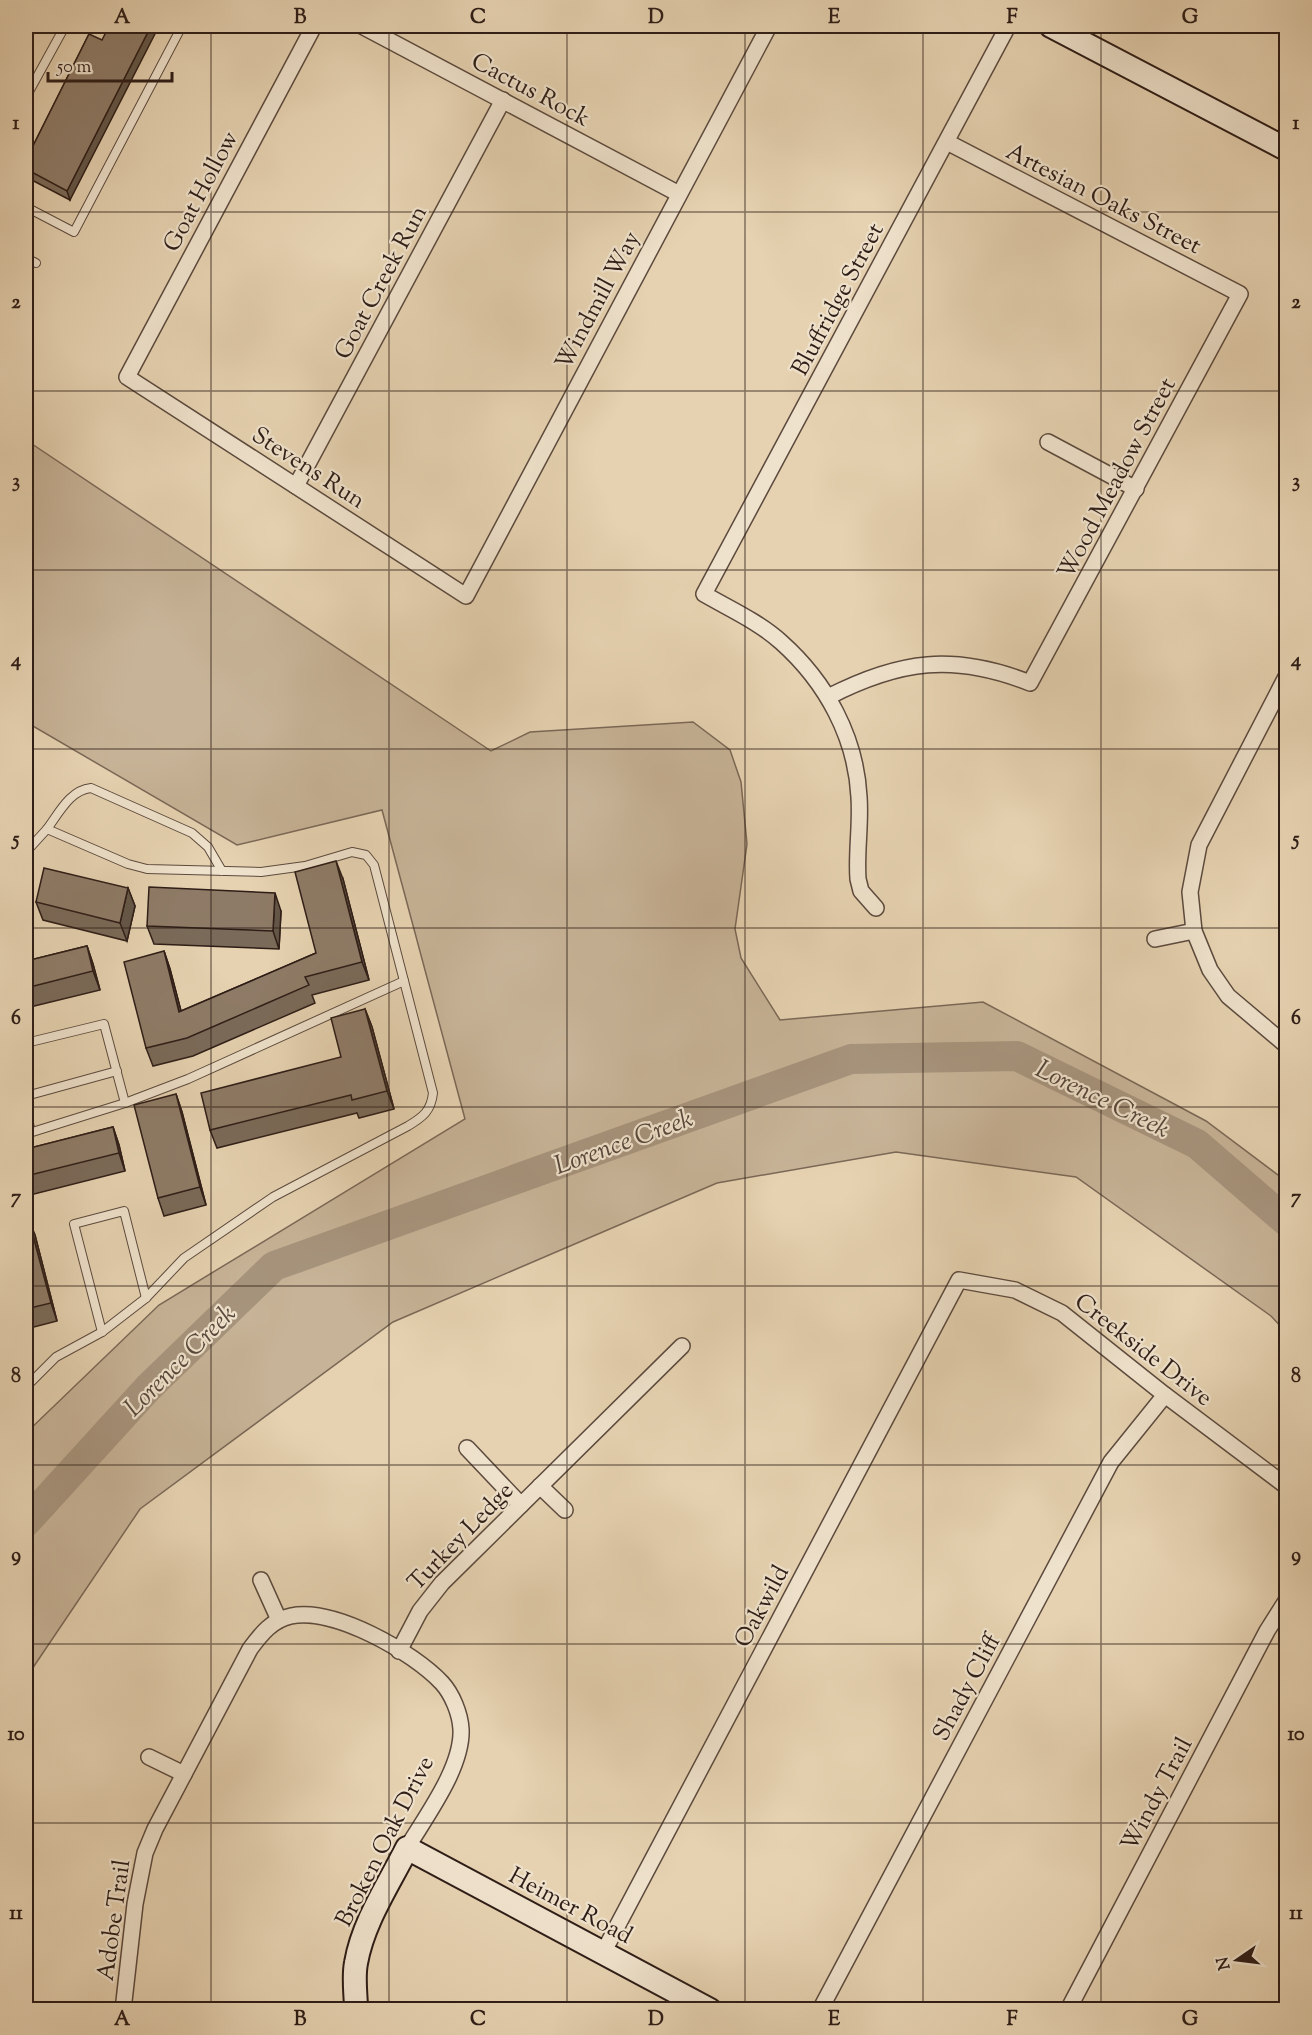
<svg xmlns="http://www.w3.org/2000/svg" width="1312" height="2035" font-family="'Sorts Mill Goudy',serif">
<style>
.green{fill:#c7b397;stroke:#7a6857;stroke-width:1.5}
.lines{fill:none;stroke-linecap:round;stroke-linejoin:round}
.river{stroke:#a7947d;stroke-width:30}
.lane-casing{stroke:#5c4a3e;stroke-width:10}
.street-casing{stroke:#5c4a3e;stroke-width:18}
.secondary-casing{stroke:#2e1d17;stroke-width:26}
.lane{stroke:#efe2cc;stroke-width:8}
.street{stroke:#efe2cc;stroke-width:15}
.secondary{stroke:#efe2cc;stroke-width:22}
.wall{fill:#7a6a59;stroke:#2e1d17;stroke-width:1.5}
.shaded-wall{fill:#635648;stroke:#2e1d17;stroke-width:1.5}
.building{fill:#8e7b67;stroke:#2e1d17;stroke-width:1.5}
.grid{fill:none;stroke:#2e1d17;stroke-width:1.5;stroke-opacity:0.55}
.labels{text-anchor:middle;stroke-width:4.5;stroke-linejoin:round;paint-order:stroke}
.street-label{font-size:24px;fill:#2e1d17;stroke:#efe2cc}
.water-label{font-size:26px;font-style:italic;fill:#58473b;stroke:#efe2cc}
.neatline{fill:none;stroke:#2e1d17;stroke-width:2}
.grid-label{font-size:20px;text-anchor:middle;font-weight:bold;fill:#2e1d17}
</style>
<rect width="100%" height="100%" fill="#e6d2b1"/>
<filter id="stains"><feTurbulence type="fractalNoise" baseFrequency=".00333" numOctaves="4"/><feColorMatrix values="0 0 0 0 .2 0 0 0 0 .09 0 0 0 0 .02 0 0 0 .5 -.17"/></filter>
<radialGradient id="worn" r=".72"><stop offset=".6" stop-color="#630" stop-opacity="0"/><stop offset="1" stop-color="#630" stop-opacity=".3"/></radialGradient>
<path class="green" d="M26 440 491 751 530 732 693 722 730 750 741 782 747 844 735 929 741 958 780 1020 983 1002 1206 1121 1286 1181V1332L1271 1316 1076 1177 896 1152 717 1183 393 1322 140 1509 26 1678V1433L159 1305 465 1119 382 810 237 845 26 722V686L30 680 26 640Z"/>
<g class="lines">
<path class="river" d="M26 1522 148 1388 274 1266 851 1059 1017 1056 1197 1144 1286 1221"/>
<defs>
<g id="lane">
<path d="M28 26H29"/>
<path d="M26 97 65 26"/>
<path d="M26 207 74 232 182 26"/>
<path d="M26 258 36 263"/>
<path d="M47 829C59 813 70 790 91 788L192 833 208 847 222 871"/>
<path d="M26 852 47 829 128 864 147 869 261 872 305 866 352 852 366 855 374 865 433 1093C431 1111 423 1117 408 1126L273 1197 184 1258 146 1298 102 1332 56 1357 26 1387"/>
<path d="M26 1043 104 1024 125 1103"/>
<path d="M26 1096 117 1071"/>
<path d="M26 1111 31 1132"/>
<path d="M26 1134 125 1103 188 1079 404 981"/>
<path d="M102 1332 74 1224 124 1211 146 1298"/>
</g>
<g id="street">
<path d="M314 26 127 377 466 596 769 26"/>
<path d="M362 26 679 194"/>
<path d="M1048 442 1136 489"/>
<path d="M296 486 503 100"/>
<path d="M1286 677 1199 845 1190 892 1194 931 1210 970 1228 996 1286 1045"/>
<path d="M828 697C900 660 954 653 1030 683L1240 294 947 142"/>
<path d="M876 908 861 891 858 879C856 852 861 825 859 797 856 737 826 682 781 642 759 622 730 609 704 594L1008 26"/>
<path d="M1155 939 1194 931"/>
<path d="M467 1448 521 1505"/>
<path d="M540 1486 565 1510"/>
<path d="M261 1580 279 1620"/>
<path d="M399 1651 420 1611 442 1583 682 1346"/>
<path d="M149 1757 184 1774"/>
<path d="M603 1953 959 1280 1015 1290 1062 1313 1165 1395 1286 1486"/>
<path d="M123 2010 135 1904 145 1853 155 1829 250 1649C261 1634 272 1620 291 1616 334 1607 413 1652 442 1683 452 1694 460 1713 461 1729 463 1767 426 1816 407 1848"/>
<path d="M820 2010 1111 1462 1165 1395"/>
<path d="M1068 2010 1267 1631 1286 1601"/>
</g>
<g id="secondary">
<path d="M1051 26 1286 149"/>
<path d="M356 2010C356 1995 353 1978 356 1963 363 1922 389 1884 407 1848L710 2010"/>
</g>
</defs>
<use href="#lane" class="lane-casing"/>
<use href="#street" class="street-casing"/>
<use href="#secondary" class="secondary-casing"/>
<use href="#lane" class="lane"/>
<use href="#street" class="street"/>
<use href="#secondary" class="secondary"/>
</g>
<g class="wall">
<path d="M89 34 70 200 26 177V160Z"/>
<path d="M343 879 369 980 312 995 315 1003 193 1056 153 1066 146 1048 164 951 170 969 181 1011 316 953Z"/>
<path d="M128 888 135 906 127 941 43 920 36 902Z"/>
<path d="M281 911 279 949 154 944 147 926Z"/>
<path d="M87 946 93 964 100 990 26 1008V961Z"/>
<path d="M365 1009 372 1027 394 1109 359 1118 357 1113 217 1148 210 1130 341 1057Z"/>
<path d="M176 1094 182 1112 206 1205 164 1216 158 1198Z"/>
<path d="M113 1127 119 1145 125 1171 26 1196V1149Z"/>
<path d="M26 1218 35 1235 57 1321 26 1329Z"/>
</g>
<g class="shaded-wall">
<path d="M151 26H159L70 200 67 191Z"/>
<path d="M336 861 343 879 369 980 362 962Z"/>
<path d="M128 888 135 906 127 941 120 923Z"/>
<path d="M275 893 281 911 279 949 273 931Z"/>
<path d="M27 911 33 929 26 934V912Z"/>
<path d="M87 946 93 964 100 990 93 971Z"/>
<path d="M164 951 170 969 186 1030 179 1012Z"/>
<path d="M365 1009 372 1027 394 1109 387 1091Z"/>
<path d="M176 1094 182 1112 206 1205 200 1187Z"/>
<path d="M113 1127 119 1145 125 1171 119 1153Z"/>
<path d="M28 1217 35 1235 57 1321 51 1303Z"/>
</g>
<g class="building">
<path d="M109 26H151L67 191 26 169V160L89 34 102 40Z"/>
<path d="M336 861 362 962 305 977 309 985 187 1038 146 1048 124 962 164 951 179 1012 316 953 295 872Z"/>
<path d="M44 868 128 888 120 923 36 902Z"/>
<path d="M149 887 275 893 273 931 147 926Z"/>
<path d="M87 946 93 971 26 988V961Z"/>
<path d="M365 1009 387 1091 352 1100 351 1095 210 1130 201 1093 341 1057 331 1018Z"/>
<path d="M176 1094 200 1187 158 1198 134 1105Z"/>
<path d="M113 1127 119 1153 26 1176V1149Z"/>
<path d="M28 1217 51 1303 26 1309V1218Z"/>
</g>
<path class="grid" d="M211 26V2010M389 26V2010M567 26V2010M745 26V2010M923 26V2010M1101 26V2010M26 212H1286M26 391H1286M26 570H1286M26 749H1286M26 928H1286M26 1107H1286M26 1286H1286M26 1465H1286M26 1644H1286M26 1823H1286"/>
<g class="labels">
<g class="street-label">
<text transform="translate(531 89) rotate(28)" y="8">Cactus Rock</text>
<text transform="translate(200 191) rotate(-62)" y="8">Goat Hollow</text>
<text transform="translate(1104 198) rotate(27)" y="8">Artesian Oaks Street</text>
<text transform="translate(380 282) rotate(-62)" y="8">Goat Creek Run</text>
<text transform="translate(837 299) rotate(-62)" y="8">Bluffridge Street</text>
<text transform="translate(597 300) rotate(-62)" y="8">Windmill Way</text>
<text transform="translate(309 467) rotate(33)" y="8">Stevens Run</text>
<text transform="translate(1116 478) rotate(-62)" y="8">Wood Meadow Street</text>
<text transform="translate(1144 1349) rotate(38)" y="8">Creekside Drive</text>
<text transform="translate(460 1536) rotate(-46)" y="8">Turkey Ledge</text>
<text transform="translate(761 1606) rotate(-62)" y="8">Oakwild</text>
<text transform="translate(966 1687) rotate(-62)" y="8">Shady Cliff</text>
<text transform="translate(1156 1794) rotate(-62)" y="8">Windy Trail</text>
<text transform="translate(384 1841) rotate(-63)" y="8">Broken Oak Drive</text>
<text transform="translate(571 1905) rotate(28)" y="8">Heimer Road</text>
<text transform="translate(113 1920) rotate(-82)" y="8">Adobe Trail</text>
</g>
<g class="water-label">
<text transform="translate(1103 1098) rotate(26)" y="9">Lorence Creek</text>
<text transform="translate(623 1141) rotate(-20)" y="9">Lorence Creek</text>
<text transform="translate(179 1360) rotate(-45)" y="9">Lorence Creek</text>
</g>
</g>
<rect width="1312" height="2035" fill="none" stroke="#e6d2b1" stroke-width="66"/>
<g transform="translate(1237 1960) rotate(256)" stroke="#efe2cc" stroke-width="4.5" paint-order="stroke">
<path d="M0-4.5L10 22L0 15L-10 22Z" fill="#2e1d17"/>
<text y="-9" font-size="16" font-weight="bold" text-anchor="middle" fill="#2e1d17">N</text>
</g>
<path d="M48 72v9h124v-9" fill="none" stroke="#2e1d17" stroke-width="3"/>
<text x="57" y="72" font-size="18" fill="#2e1d17" stroke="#efe2cc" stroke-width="4.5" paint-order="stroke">50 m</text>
<rect x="33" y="33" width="1246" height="1969" class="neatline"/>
<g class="grid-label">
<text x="122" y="23">A</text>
<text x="300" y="23">B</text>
<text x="478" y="23">C</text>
<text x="656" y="23">D</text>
<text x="834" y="23">E</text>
<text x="1012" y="23">F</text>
<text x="1190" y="23">G</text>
<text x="16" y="129">1</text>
<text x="1296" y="129">1</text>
<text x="16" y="308">2</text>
<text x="1296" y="308">2</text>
<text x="16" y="487">3</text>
<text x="1296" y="487">3</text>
<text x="16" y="666">4</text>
<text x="1296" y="666">4</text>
<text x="16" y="845">5</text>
<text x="1296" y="845">5</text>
<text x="16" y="1024">6</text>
<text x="1296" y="1024">6</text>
<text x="16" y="1203">7</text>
<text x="1296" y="1203">7</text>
<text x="16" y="1382">8</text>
<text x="1296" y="1382">8</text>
<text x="16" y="1561">9</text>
<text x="1296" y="1561">9</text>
<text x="16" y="1740">10</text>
<text x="1296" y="1740">10</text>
<text x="16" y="1919">11</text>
<text x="1296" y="1919">11</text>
<text x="122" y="2025">A</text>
<text x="300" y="2025">B</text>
<text x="478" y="2025">C</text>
<text x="656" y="2025">D</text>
<text x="834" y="2025">E</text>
<text x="1012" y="2025">F</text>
<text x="1190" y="2025">G</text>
</g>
<rect width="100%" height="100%" filter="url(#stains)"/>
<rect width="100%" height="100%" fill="url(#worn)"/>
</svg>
